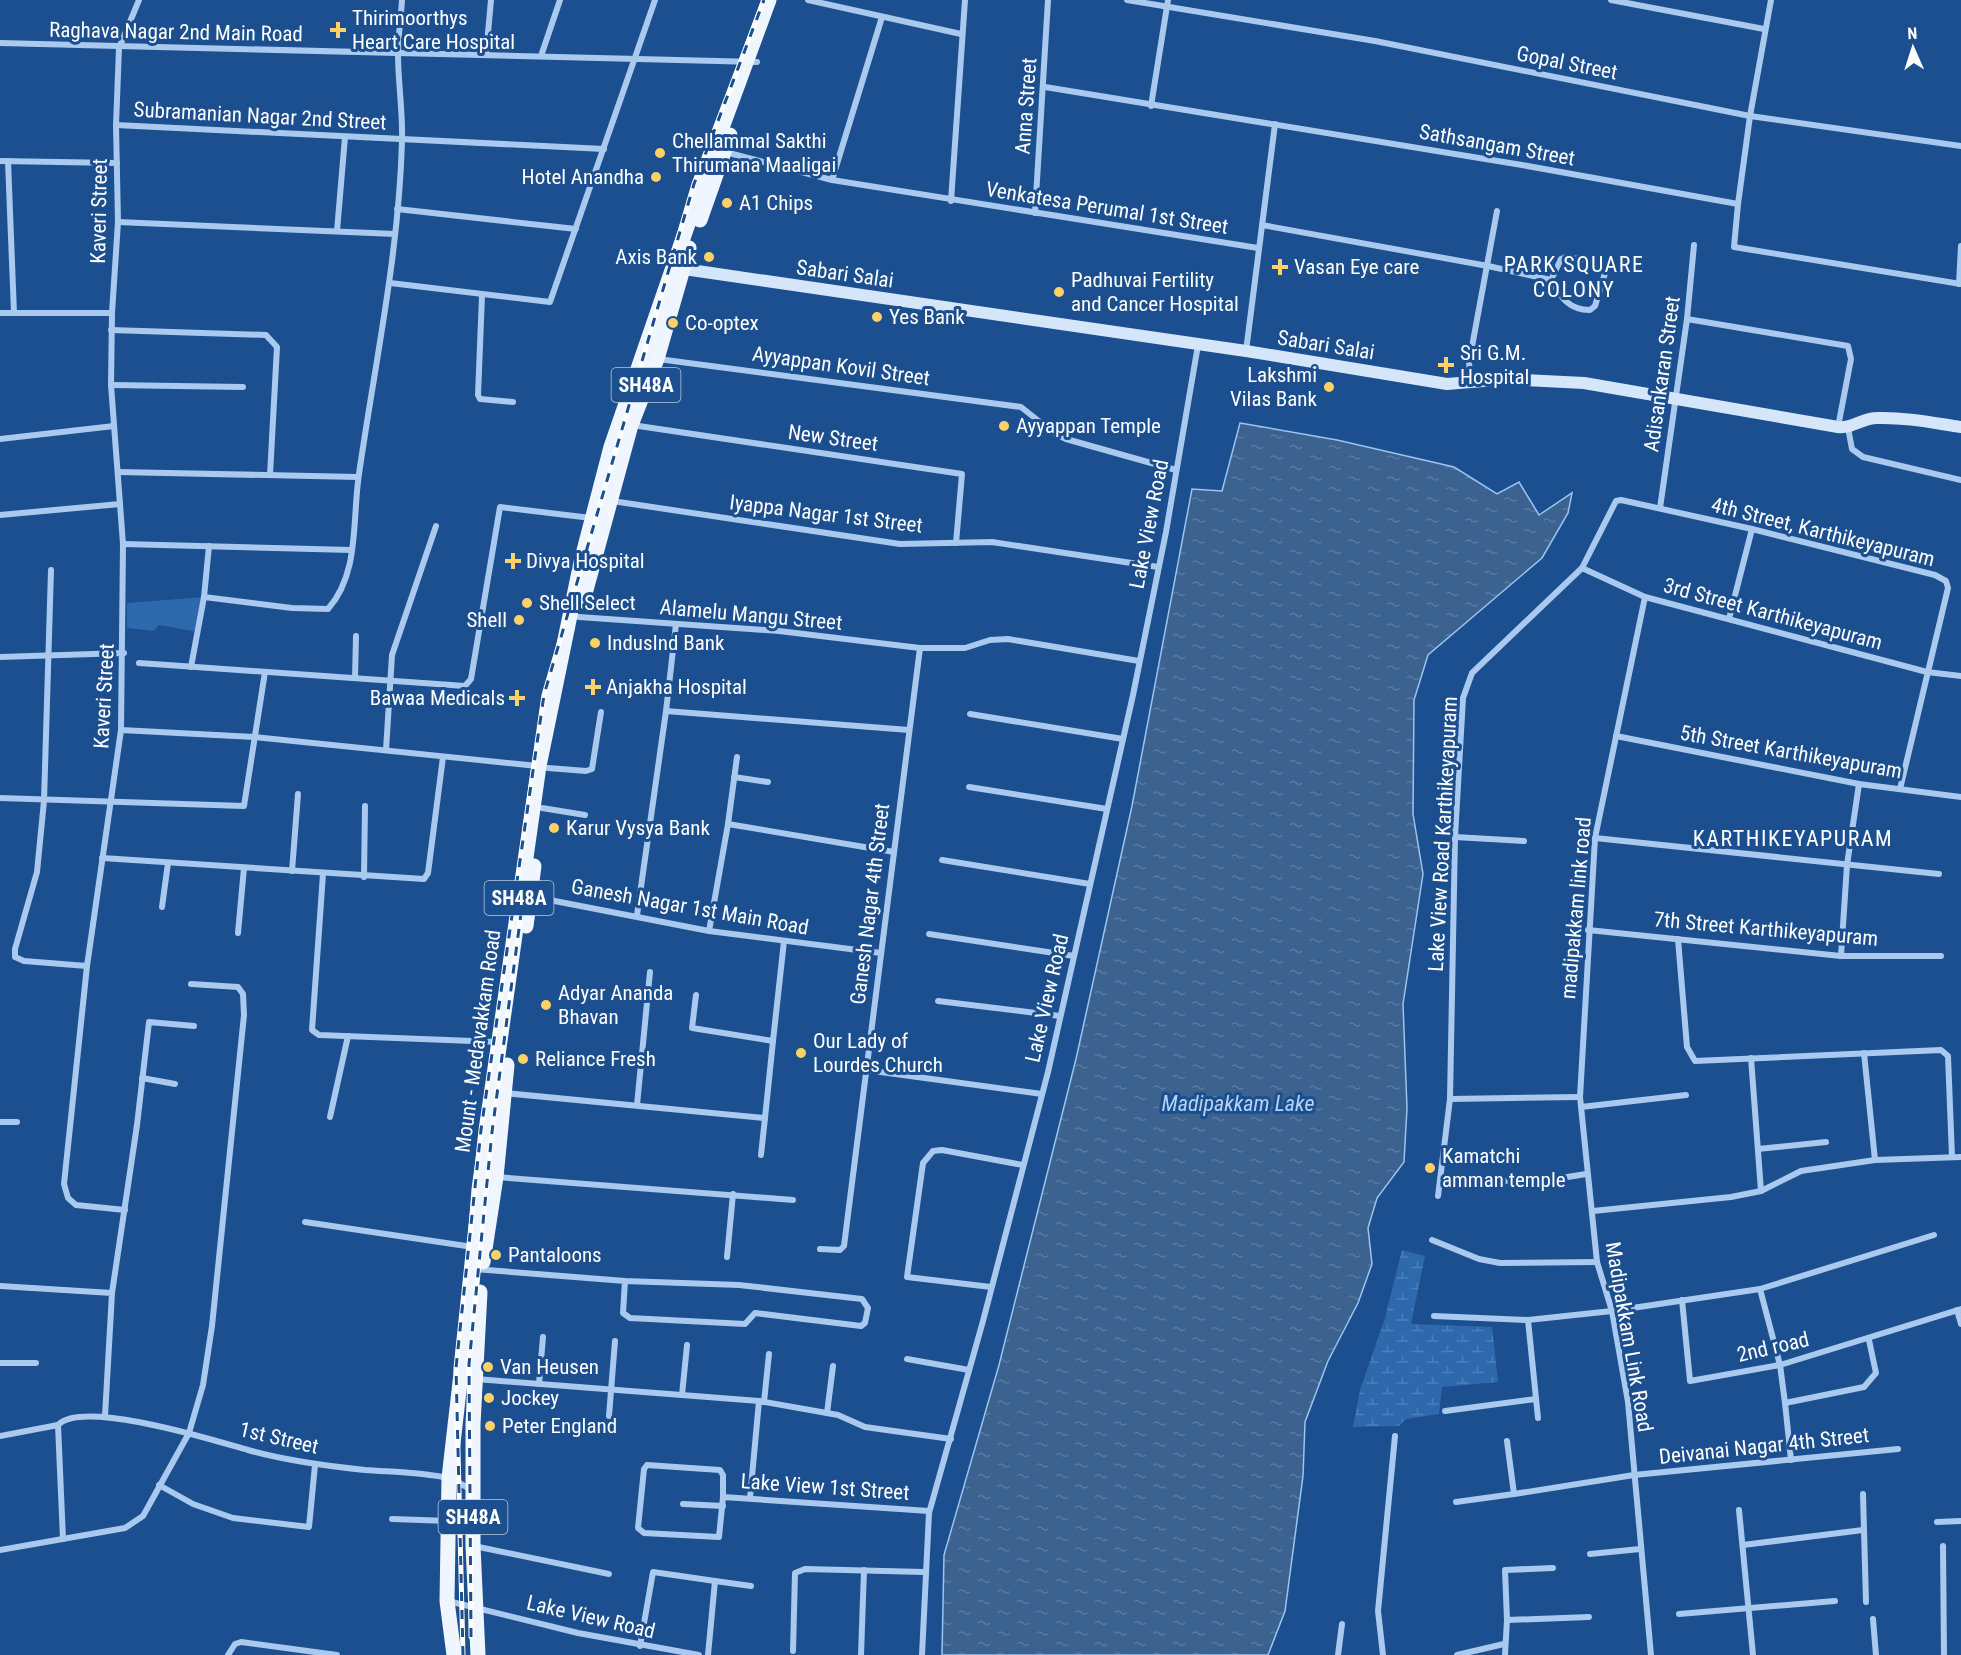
<svg xmlns="http://www.w3.org/2000/svg" width="1961" height="1655" font-family="'Roboto Condensed',sans-serif">
<style>
.wetland{fill:url(#wetland-marsh)}
.park{fill:#2e69ad}
.water{fill:url(#water-ripples);stroke:#9cc4f0;stroke-width:1.5}
.lines{fill:none;stroke-linecap:round;stroke-linejoin:round}
.minor{stroke:#a9c9ee;stroke-width:6}
.secondary{stroke:#d6e6fa;stroke-width:12}
.primary{stroke:#f0f6ff;stroke-width:15}
.rail-casing{stroke:#fff;stroke-width:5}
.rail{stroke:#1b4f8f;stroke-width:3;stroke-dasharray:9;stroke-linecap:butt}
.poi-dot{fill:#ffd166;stroke:#1b4f8f;stroke-width:2}
.labels{text-anchor:middle;stroke-width:6;stroke-linejoin:round;paint-order:stroke}
.shield{fill:#1b4f8f;stroke:#bbcadd;stroke-width:1.5}
.shield-label{font-size:20px;font-weight:bold;fill:#fff}
.poi-label{font-size:21px;fill:#fff;stroke:#1b4f8f;text-anchor:start}
.street-label{font-size:21px;fill:#fff;stroke:#1b4f8f}
.neighbourhood-label{font-size:22px;letter-spacing:1.5px;fill:#fff;stroke:#1b4f8f}
.water-label{font-size:22px;font-style:italic;fill:#b5d3f5;stroke:#1b4f8f}
</style>
<defs>
<pattern id="wetland-marsh" width="20" height="14" patternUnits="userSpaceOnUse" patternTransform="scale(1.5)"><rect width="20" height="14" fill="#2e69ad"/><path d="M1 5h8M5 5V1M11 12h8M15 12V8" fill="none" stroke="#4d80b9"/></pattern>
<pattern id="water-ripples" width="26" height="14" patternUnits="userSpaceOnUse" patternTransform="scale(1.5)"><rect width="26" height="14" fill="#3c6290"/><path d="M2 4q2-2 4 0t4 0M15 11q2-2 4 0t4 0" fill="none" stroke="#597aa1"/></pattern>
</defs>
<rect width="100%" height="100%" fill="#1b4f8f"/>
<path class="wetland" d="M1402 1250 1425 1256 1411 1324 1492 1327 1498 1382 1442 1387 1439 1414 1406 1419 1399 1426 1353 1427 1360 1390 1385 1318Z"/>
<path class="park" d="M204 597 198 632 159 625 154 631 127 628V603Z"/>
<path class="water" d="M1240 423 1337 440 1454 467 1497 494 1519 482 1539 515 1572 493 1568 513 1542 558 1428 655 1414 700 1413 814 1423 874 1403 1004 1407 1108 1404 1162 1377 1198 1368 1228 1372 1264 1358 1303 1328 1361 1305 1422 1303 1476 1285 1611 1268 1655H942L944 1555 999 1365 1076 1059 1132 806 1192 489 1222 491Z"/>
<g class="lines">
<g class="minor">
<path d="M808 0 961 34"/>
<path d="M1127 0 1375 41 1750 116 1961 146"/>
<path d="M1611 0 1764 29"/>
<path d="M0 43 757 62"/>
<path d="M486 55 491 0"/>
<path d="M541 56 560 0"/>
<path d="M1045 87 1522 165 1738 204 1750 116 1771 0"/>
<path d="M1151 106 1168 0"/>
<path d="M116 125 604 149"/>
<path d="M725 152 832 180 1258 248"/>
<path d="M0 161 117 163"/>
<path d="M8 161 14 313"/>
<path d="M832 180 882 17"/>
<path d="M951 201 965 0"/>
<path d="M1738 204 1734 247 1961 284"/>
<path d="M397 209 576 229"/>
<path d="M1035 213 1048 0"/>
<path d="M118 222 395 234"/>
<path d="M1262 225 1488 266 1551 280 1561 259 1566 257 1603 263 1606 270 1595 306 1590 310C1568 310 1561 297 1551 280"/>
<path d="M337 231 345 137"/>
<path d="M390 283 550 302 655 0"/>
<path d="M1959 284 1961 246"/>
<path d="M482 296 478 395 480 399 513 402"/>
<path d="M0 313H112"/>
<path d="M1687 319 1848 346 1851 359 1838 427"/>
<path d="M111 330 266 335 277 347 270 475"/>
<path d="M1246 351 1275 124"/>
<path d="M658 359 1021 407 1055 434 1066 439 1176 470"/>
<path d="M1471 381 1469 363 1497 211"/>
<path d="M111 385 243 387"/>
<path d="M632 425 962 474 956 543"/>
<path d="M1848 428 1852 449 1863 457 1961 480"/>
<path d="M0 439 114 426"/>
<path d="M118 472 358 477"/>
<path d="M612 501 900 544 992 542 1158 567"/>
<path d="M1660 508 1687 319 1694 245"/>
<path d="M0 515 120 504"/>
<path d="M123 544 351 550"/>
<path d="M1582 568 1645 597 1927 672 1961 676"/>
<path d="M51 570 44 801 37 872 15 949V957L24 961 87 966 121 730 123 544 111 385 112 313 118 222 116 125 119 48 139 0"/>
<path d="M204 597 292 608 328 609C360 573 352 519 359 474 375 363 399 253 402 141 403 112 398 83 398 54 398 36 401 18 402 0"/>
<path d="M1645 597 1595 838 1580 1097 1597 1262 1612 1311 1628 1402 1651 1655"/>
<path d="M579 617 779 631 920 648H965L990 640 1008 639 1139 661"/>
<path d="M1729 619 1752 529"/>
<path d="M676 624 666 711 909 730"/>
<path d="M0 657 124 653"/>
<path d="M139 663 465 686 471 679 500 507 591 518"/>
<path d="M191 667 204 597 209 546"/>
<path d="M355 678 356 636"/>
<path d="M970 714 1123 739"/>
<path d="M121 730 254 737 538 766"/>
<path d="M1616 736 1859 784 1961 797"/>
<path d="M386 750 392 655 436 526"/>
<path d="M548 768 586 771 592 769 601 712"/>
<path d="M734 777 768 782"/>
<path d="M969 787 1107 809"/>
<path d="M0 798 244 806 265 672"/>
<path d="M542 808 585 815"/>
<path d="M728 824 737 757"/>
<path d="M1455 837 1524 841"/>
<path d="M1595 838 1939 874"/>
<path d="M102 858 424 879 428 873 443 757"/>
<path d="M942 860 1090 884"/>
<path d="M292 871 298 794"/>
<path d="M323 874 312 1030 319 1035 498 1042"/>
<path d="M364 877 365 806"/>
<path d="M529 896 709 931 881 953"/>
<path d="M162 907 168 863"/>
<path d="M637 915 666 711"/>
<path d="M1588 930 1841 956H1941"/>
<path d="M709 931 728 824 894 852"/>
<path d="M238 933 244 868"/>
<path d="M929 934 1074 956"/>
<path d="M1678 939 1687 1047 1695 1061 1941 1050 1948 1056 1952 1157"/>
<path d="M1841 956 1847 865 1859 784"/>
<path d="M87 966 64 1184 68 1198 76 1205 125 1210"/>
<path d="M696 995 692 1028 773 1041 784 941"/>
<path d="M938 1001 1060 1016"/>
<path d="M1864 1053 1875 1160"/>
<path d="M1751 1058 1761 1191"/>
<path d="M866 1070 1042 1094"/>
<path d="M142 1078 175 1084"/>
<path d="M504 1093 765 1118 773 1041"/>
<path d="M1450 1099 1580 1097"/>
<path d="M637 1105 650 972"/>
<path d="M1581 1107 1686 1095"/>
<path d="M330 1117 348 1036"/>
<path d="M0 1122H17"/>
<path d="M1758 1149 1826 1142"/>
<path d="M761 1155 765 1118"/>
<path d="M496 1177 793 1200"/>
<path d="M1495 1181 1549 1180 1586 1174"/>
<path d="M1438 1196 1450 1099 1455 837 1463 698 1472 673 1582 568 1616 501 1621 500 1752 529 1935 575 1946 581 1948 588 1900 789"/>
<path d="M1593 1211 1731 1197 1761 1191 1801 1171 1875 1160 1961 1157"/>
<path d="M305 1222 473 1247"/>
<path d="M1432 1240 1479 1259 1500 1263 1597 1262"/>
<path d="M820 1249 840 1250 844 1246 920 648"/>
<path d="M727 1257 733 1194"/>
<path d="M474 1269 625 1281 623 1313 630 1318 745 1324 755 1313 861 1326 865 1323 868 1308 862 1299 739 1285 625 1281"/>
<path d="M0 1286 112 1293 105 1416"/>
<path d="M991 1287 907 1277 923 1163 933 1151 942 1150 1023 1165"/>
<path d="M1760 1289 1780 1365 1785 1403 1864 1387 1876 1373 1869 1340"/>
<path d="M112 1293 137 1125 149 1022 194 1026"/>
<path d="M1682 1300 1690 1381 1780 1365 1961 1309"/>
<path d="M1957 1310 1961 1324"/>
<path d="M1434 1316 1528 1320 1612 1311 1760 1289 1934 1235"/>
<path d="M1528 1320 1538 1418"/>
<path d="M907 1359 969 1370"/>
<path d="M0 1363H36"/>
<path d="M476 1379 759 1401 838 1415 865 1427 951 1439"/>
<path d="M539 1384 543 1337"/>
<path d="M682 1395 687 1345"/>
<path d="M764 1402 769 1354"/>
<path d="M1785 1403 1791 1460"/>
<path d="M1445 1411 1536 1399"/>
<path d="M827 1413 833 1366"/>
<path d="M609 1416 615 1341"/>
<path d="M58 1425 63 1539"/>
<path d="M0 1436 58 1425C82 1399 213 1440 248 1450 286 1461 326 1466 365 1470 392 1472 421 1472 448 1478 456 1480 464 1486 472 1490"/>
<path d="M159 1485 193 1504 233 1518 309 1527 315 1465"/>
<path d="M1514 1494 1634 1475 1898 1449"/>
<path d="M1863 1494 1866 1602"/>
<path d="M723 1497V1475L720 1470 647 1465 644 1469 638 1528 644 1533 719 1537 723 1497 929 1511"/>
<path d="M750 1498 759 1401"/>
<path d="M1456 1502 1514 1494 1507 1441"/>
<path d="M683 1504 723 1506"/>
<path d="M1739 1510 1753 1655"/>
<path d="M392 1519 449 1521"/>
<path d="M1937 1522 1961 1521"/>
<path d="M1743 1545 1863 1530"/>
<path d="M474 1546 609 1574"/>
<path d="M1943 1546 1944 1655"/>
<path d="M0 1550 125 1528 143 1516 189 1433 203 1385 212 1326 244 1015 243 994 238 987 191 984"/>
<path d="M1590 1554 1640 1549"/>
<path d="M1553 1568 1505 1570 1507 1620 1589 1617"/>
<path d="M448 1601 578 1633 699 1655"/>
<path d="M1679 1614 1835 1601"/>
<path d="M1873 1619 1876 1655"/>
<path d="M640 1646 653 1572 715 1581"/>
<path d="M793 1651 795 1573 805 1569 924 1572"/>
<path d="M228 1655 235 1644 241 1642 337 1655"/>
<path d="M708 1655 715 1581 751 1586"/>
<path d="M861 1655 864 1570"/>
<path d="M922 1655 929 1513 983 1321 1048 1072 1133 695 1166 532 1198 345"/>
<path d="M1338 1655 1342 1624"/>
<path d="M1383 1655 1378 1611 1395 1436"/>
<path d="M1457 1655 1504 1644"/>
<path d="M1505 1655 1507 1620"/>
</g>
<path class="secondary" d="M677 268 1246 351 1447 384 1507 379 1584 383 1838 427C1852 429 1862 418 1877 418 1905 417 1934 423 1961 427"/>
<g class="primary">
<path d="M700 220 730 135"/>
<path d="M583 601 631 425 657 359 689 248"/>
<path d="M526 926 534 866"/>
<path d="M483 1262 496 1177 507 1065"/>
<path d="M454 1655 447 1601 449 1478 473 1269 479 1189 539 766 581 562 611 447 709 163 769 0"/>
<path d="M478 1655 473 1546V1424L480 1292"/>
</g>
<defs>
<g id="rail">
<path d="M471 1637 469 1364 492 1132 522 906"/>
<path d="M463 1655 456 1368 481 1130 544 695 694 184 764 0"/>
</g>
</defs>
<use href="#rail" class="rail-casing"/>
<use href="#rail" class="rail"/>
</g>
<g class="poi-dot">
<path d="M335 21h6v6h6v6h-6v6h-6v-6h-6v-6h6z"/>
<circle cx="660" cy="153" r="6"/>
<circle cx="656" cy="177" r="6"/>
<circle cx="727" cy="203" r="6"/>
<circle cx="709" cy="257" r="6"/>
<path d="M1277 258h6v6h6v6h-6v6h-6v-6h-6v-6h6z"/>
<circle cx="1059" cy="292" r="6"/>
<circle cx="877" cy="317" r="6"/>
<circle cx="673" cy="323" r="6"/>
<path d="M1443 356h6v6h6v6h-6v6h-6v-6h-6v-6h6z"/>
<circle cx="1329" cy="387" r="6"/>
<circle cx="1004" cy="426" r="6"/>
<path d="M510 552h6v6h6v6h-6v6h-6v-6h-6v-6h6z"/>
<circle cx="527" cy="603" r="6"/>
<circle cx="519" cy="620" r="6"/>
<circle cx="595" cy="643" r="6"/>
<path d="M590 678h6v6h6v6h-6v6h-6v-6h-6v-6h6z"/>
<path d="M514 689h6v6h6v6h-6v6h-6v-6h-6v-6h6z"/>
<circle cx="554" cy="828" r="6"/>
<circle cx="546" cy="1005" r="6"/>
<circle cx="801" cy="1053" r="6"/>
<circle cx="523" cy="1059" r="6"/>
<circle cx="1430" cy="1168" r="6"/>
<circle cx="496" cy="1255" r="6"/>
<circle cx="488" cy="1367" r="6"/>
<circle cx="489" cy="1398" r="6"/>
<circle cx="490" cy="1426" r="6"/>
</g>
<g class="labels">
<g class="shield">
<rect x="611.5" y="368" width="69" height="34" rx="4.5"/>
<rect x="484.5" y="881" width="69" height="34" rx="4.5"/>
<rect x="438.5" y="1500" width="69" height="34" rx="4.5"/>
</g>
<g class="shield-label">
<text x="646" y="392">SH48A</text>
<text x="519" y="905">SH48A</text>
<text x="473" y="1524">SH48A</text>
</g>
<g class="poi-label">
<text x="352" y="25">Thirimoorthys<tspan x="352" dy="24">Heart Care Hospital</tspan></text>
<text x="672" y="148">Chellammal Sakthi<tspan x="672" dy="24">Thirumana Maaligai</tspan></text>
<text x="644" y="184" text-anchor="end">Hotel Anandha</text>
<text x="739" y="210">A1 Chips</text>
<text x="697" y="264" text-anchor="end">Axis Bank</text>
<text x="1294" y="274">Vasan Eye care</text>
<text x="1071" y="287">Padhuvai Fertility<tspan x="1071" dy="24">and Cancer Hospital</tspan></text>
<text x="889" y="324">Yes Bank</text>
<text x="685" y="330">Co-optex</text>
<text x="1460" y="360">Sri G.M.<tspan x="1460" dy="24">Hospital</tspan></text>
<text x="1317" y="382" text-anchor="end">Lakshmi<tspan x="1317" dy="24">Vilas Bank</tspan></text>
<text x="1016" y="433">Ayyappan Temple</text>
<text x="526" y="568">Divya Hospital</text>
<text x="539" y="610">Shell Select</text>
<text x="507" y="627" text-anchor="end">Shell</text>
<text x="607" y="650">IndusInd Bank</text>
<text x="606" y="694">Anjakha Hospital</text>
<text x="505" y="705" text-anchor="end">Bawaa Medicals</text>
<text x="566" y="835">Karur Vysya Bank</text>
<text x="558" y="1000">Adyar Ananda<tspan x="558" dy="24">Bhavan</tspan></text>
<text x="813" y="1048">Our Lady of<tspan x="813" dy="24">Lourdes Church</tspan></text>
<text x="535" y="1066">Reliance Fresh</text>
<text x="1442" y="1163">Kamatchi<tspan x="1442" dy="24">amman temple</tspan></text>
<text x="508" y="1262">Pantaloons</text>
<text x="500" y="1374">Van Heusen</text>
<text x="501" y="1405">Jockey</text>
<text x="502" y="1433">Peter England</text>
</g>
<g class="street-label">
<text transform="translate(176 32) rotate(1)" y="7">Raghava Nagar 2nd Main Road</text>
<text transform="translate(1567 63) rotate(11)" y="7">Gopal Street</text>
<text transform="translate(1026 106) rotate(-86)" y="7">Anna Street</text>
<text transform="translate(260 116) rotate(3)" y="7">Subramanian Nagar 2nd Street</text>
<text transform="translate(1497 145) rotate(10)" y="7">Sathsangam Street</text>
<text transform="translate(1107 208) rotate(9)" y="7">Venkatesa Perumal 1st Street</text>
<text transform="translate(99 211) rotate(-89)" y="7">Kaveri Street</text>
<text transform="translate(845 274) rotate(8)" y="7">Sabari Salai</text>
<text transform="translate(1326 345) rotate(9)" y="7">Sabari Salai</text>
<text transform="translate(841 366) rotate(8)" y="7">Ayyappan Kovil Street</text>
<text transform="translate(1662 374) rotate(-82)" y="7">Adisankaran Street</text>
<text transform="translate(833 438) rotate(8)" y="7">New Street</text>
<text transform="translate(826 514) rotate(7)" y="7">Iyappa Nagar 1st Street</text>
<text transform="translate(1149 524) rotate(-79)" y="7">Lake View Road</text>
<text transform="translate(1823 532) rotate(14)" y="7">4th Street, Karthikeyapuram</text>
<text transform="translate(1773 614) rotate(15)" y="7">3rd Street Karthikeyapuram</text>
<text transform="translate(751 615) rotate(5)" y="7">Alamelu Mangu Street</text>
<text transform="translate(104 696) rotate(-87)" y="7">Kaveri Street</text>
<text transform="translate(1791 752) rotate(10)" y="7">5th Street Karthikeyapuram</text>
<text transform="translate(1443 834) rotate(-87)" y="7">Lake View Road Karthikeyapuram</text>
<text transform="translate(870 904) rotate(-83)" y="7">Ganesh Nagar 4th Street</text>
<text transform="translate(690 907) rotate(10)" y="7">Ganesh Nagar 1st Main Road</text>
<text transform="translate(1576 908) rotate(-85)" y="7">madipakkam link road</text>
<text transform="translate(1766 929) rotate(5)" y="7">7th Street Karthikeyapuram</text>
<text transform="translate(1047 998) rotate(-77)" y="7">Lake View Road</text>
<text transform="translate(478 1041) rotate(-82)" y="7">Mount - Medavakkam Road</text>
<text transform="translate(1629 1337) rotate(80)" y="7">Madipakkam Link Road</text>
<text transform="translate(1773 1347) rotate(-13)" y="7">2nd road</text>
<text transform="translate(279 1438) rotate(13)" y="7">1st Street</text>
<text transform="translate(1764 1446) rotate(-6)" y="7">Deivanai Nagar 4th Street</text>
<text transform="translate(825 1487) rotate(4)" y="7">Lake View 1st Street</text>
<text transform="translate(591 1617) rotate(13)" y="7">Lake View Road</text>
</g>
<g class="neighbourhood-label">
<text x="1574" y="272">PARK SQUARE<tspan x="1574" dy="25">COLONY</tspan></text>
<text x="1793" y="846">KARTHIKEYAPURAM</text>
</g>
<g class="water-label">
<text x="1238" y="1111">Madipakkam Lake</text>
</g>
</g>
<g transform="translate(1913 48) rotate(357)" stroke="#1b4f8f" stroke-width="4.5" paint-order="stroke">
<path d="M0-4.5L10 22L0 15L-10 22Z" fill="#ffffff"/>
<text y="-9" font-size="16" font-weight="bold" text-anchor="middle" fill="#ffffff">N</text>
</g>
</svg>
